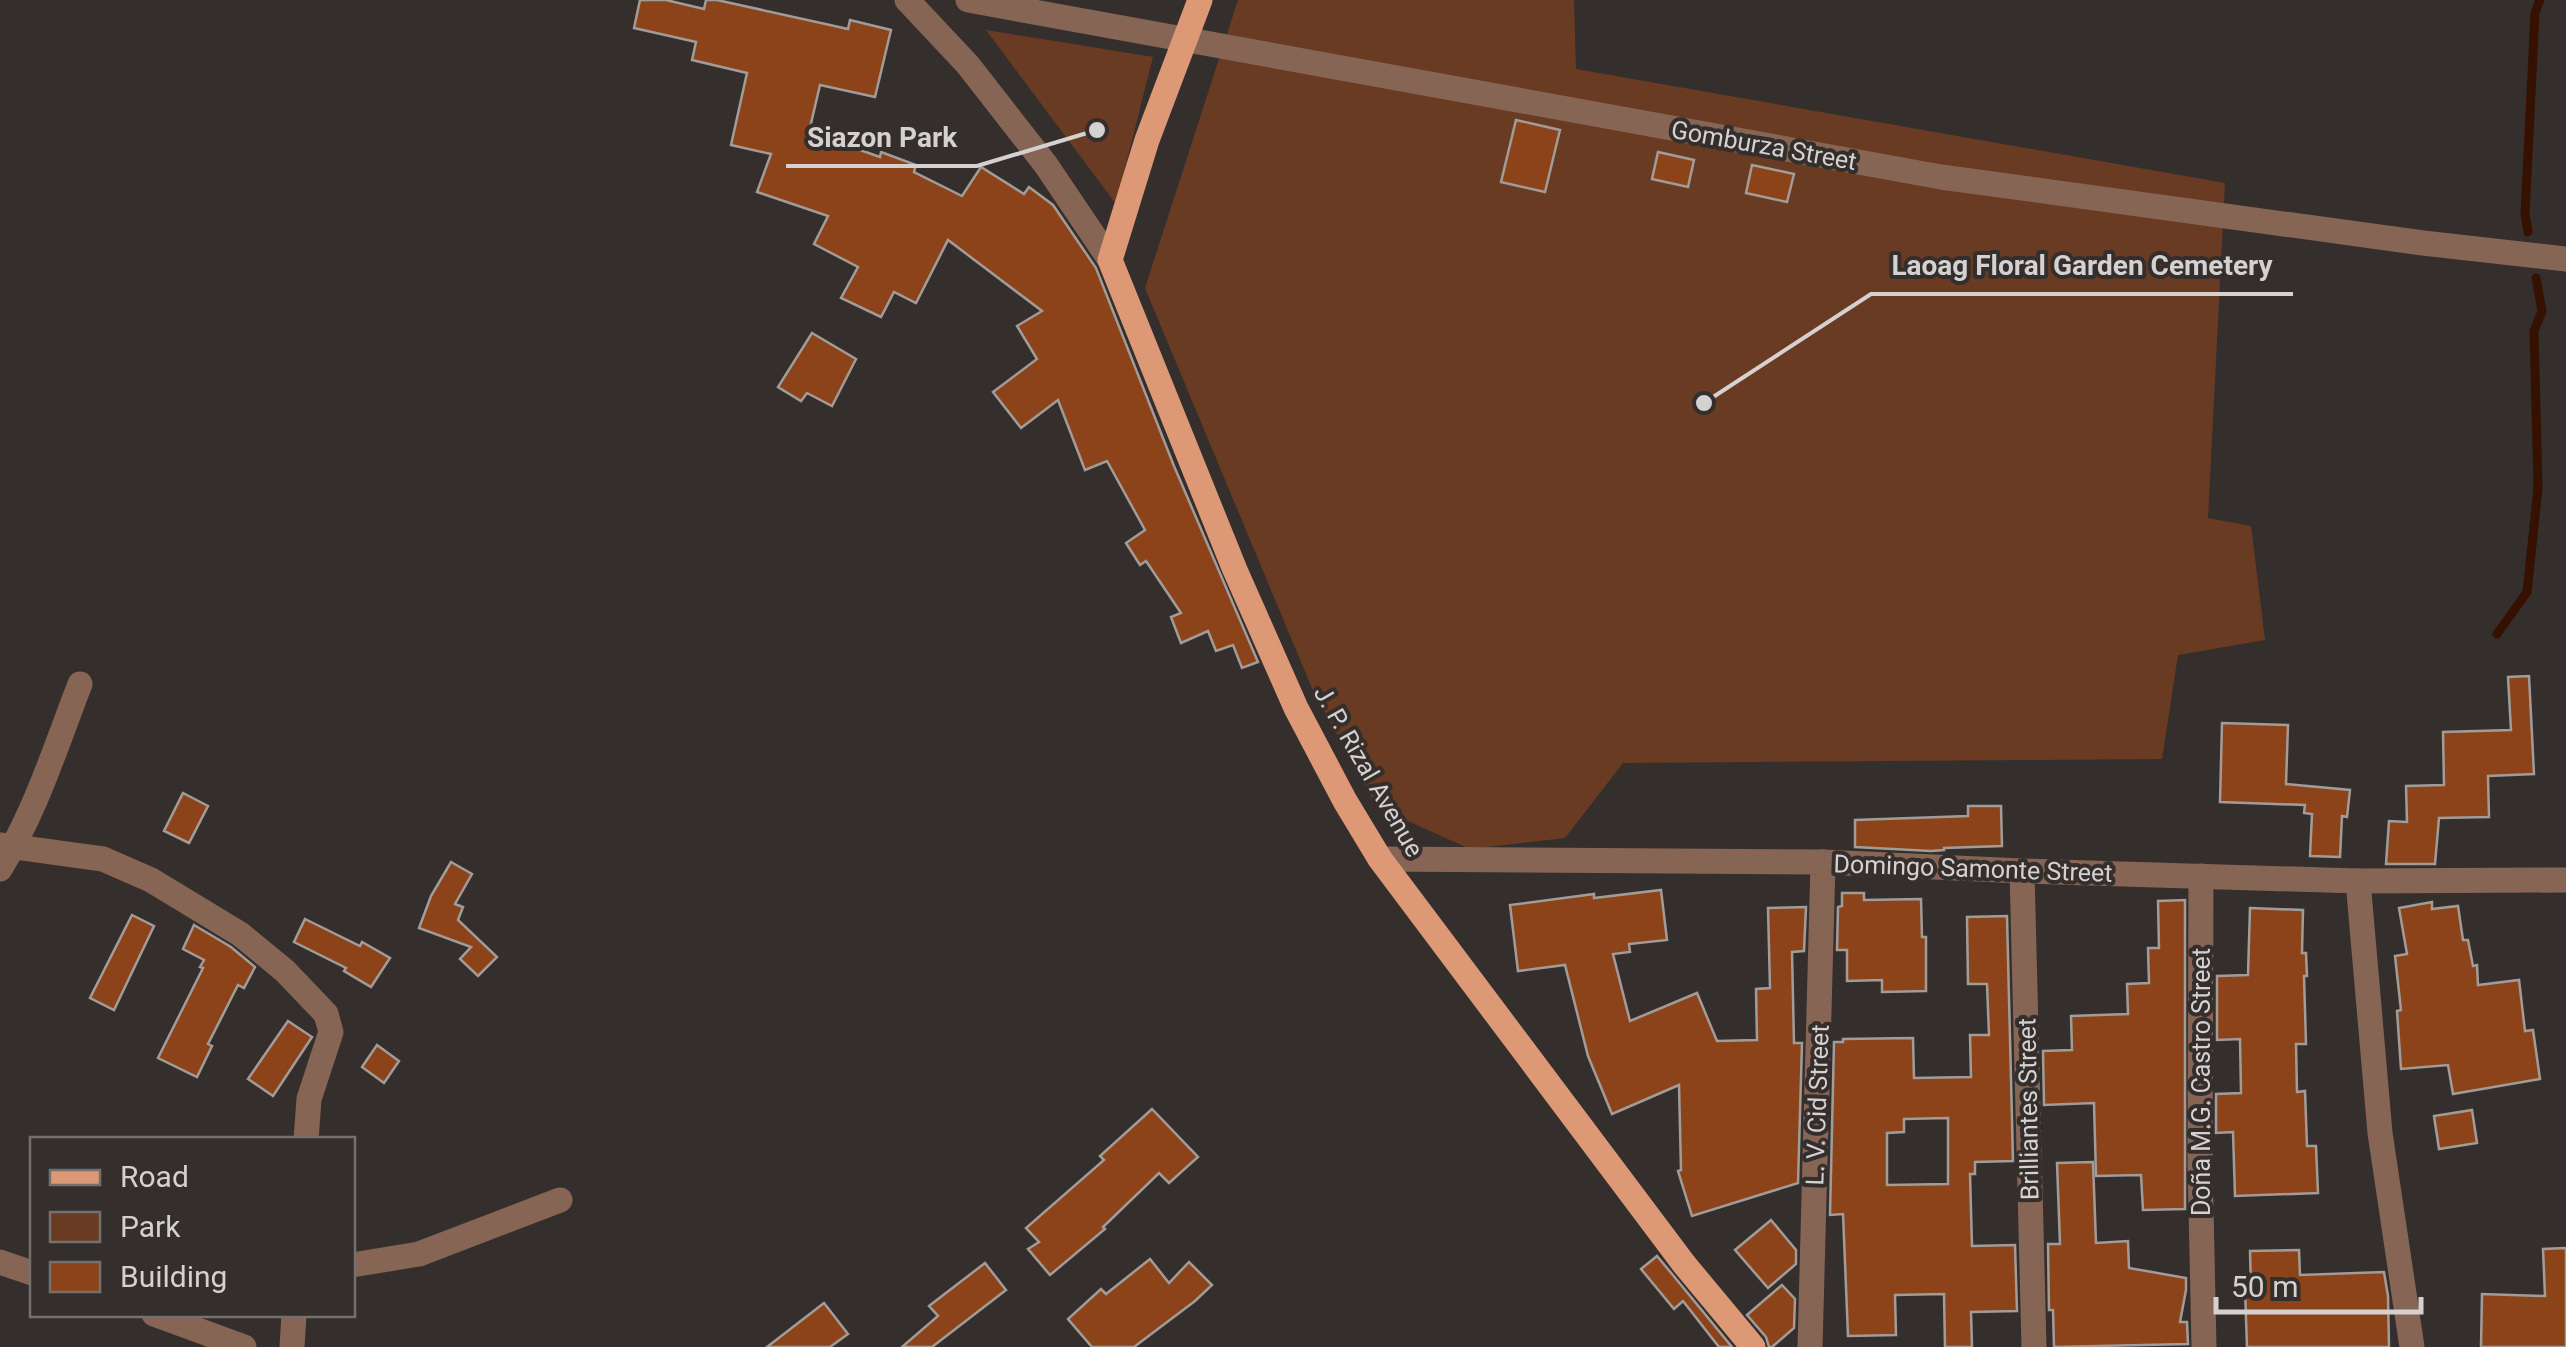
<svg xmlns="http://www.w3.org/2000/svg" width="2566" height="1347" font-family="Roboto,sans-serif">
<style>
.green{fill:#6a3b23}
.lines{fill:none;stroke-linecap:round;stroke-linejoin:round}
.stream{stroke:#361100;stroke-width:9}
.building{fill:#8c4319;stroke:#a29c99;stroke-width:2.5;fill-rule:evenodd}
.minor{stroke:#876555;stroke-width:25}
.major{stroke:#dd9876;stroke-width:25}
.labels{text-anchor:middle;stroke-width:8;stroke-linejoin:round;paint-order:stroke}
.street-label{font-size:25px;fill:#d5d1d0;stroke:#342f2d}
.leader{fill:none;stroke:#d5d1d0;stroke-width:4}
.callout-dot{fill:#d5d1d0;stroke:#342f2d;stroke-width:4}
.callout-label{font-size:28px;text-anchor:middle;font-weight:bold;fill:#d5d1d0;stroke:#342f2d;stroke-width:8;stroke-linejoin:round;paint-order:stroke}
</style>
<rect width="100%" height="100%" fill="#342f2d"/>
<g class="green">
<path d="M1238 0H1574L1576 69 2225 183 2208 518 2251 526 2265 640 2178 655 2162 759 1623 763 1565 838 1470 849 1377 807 1314 693 1145 288Z"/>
<path d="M986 30 1153 57 1116 204Z"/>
</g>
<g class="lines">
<g class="stream">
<path d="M2528 232 2525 214 2535 13 2540 0"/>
<path d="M2497 634 2527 592 2538 488 2534 331 2542 311 2536 278"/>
</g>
</g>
<g class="building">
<path d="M640 0H666L704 9 706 0H717L848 29 850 20 891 30 875 97 820 85 809 132 880 157 881 152 916 165 914 172 962 196 981 167 1024 194 1029 187 1053 205 1096 268 1174 466 1258 662 1242 668 1233 645 1216 651 1208 631 1181 643 1171 617 1181 613 1146 561 1140 565 1126 543 1145 530 1107 461 1085 470 1058 400 1021 428 993 392 1037 359 1017 326 1042 311 948 240 916 303 894 292 881 317 841 298 858 267 814 244 828 216 757 192 771 154 731 145 747 73 692 60 696 42 634 28Z"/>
<path d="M1516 120 1560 130 1545 192 1501 182Z"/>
<path d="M1658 152 1694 160 1688 187 1652 179Z"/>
<path d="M1752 165 1794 174 1787 202 1746 193Z"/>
<path d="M812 333 856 359 832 406 807 393 801 401 778 387Z"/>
<path d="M2529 676 2534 774 2488 776 2489 817 2439 818 2435 864H2386L2389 821 2407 822 2406 786 2444 785 2443 732 2511 730 2508 677Z"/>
<path d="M2222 723 2288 725 2286 784 2350 790 2347 817 2342 816 2340 857 2310 856 2312 814 2304 813 2305 805 2220 802Z"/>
<path d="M183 793 208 806 189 843 164 831Z"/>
<path d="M1968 806H2001L2002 846 1944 848V850L1931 851 1855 847V820L1968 816Z"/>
<path d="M451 862 472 874 455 904 463 907 458 920 497 957 478 976 460 959 471 947 419 928 431 896Z"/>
<path d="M1661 890 1667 940 1629 944 1630 952 1613 954 1630 1021 1697 993 1717 1041 1757 1040 1756 989 1770 988 1768 908 1806 907 1804 951 1792 952 1794 1043H1802L1798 1183 1692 1216 1678 1171 1681 1170 1679 1085 1612 1114 1588 1056 1565 965 1518 971 1510 905 1594 894V898Z"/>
<path d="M1842 893H1864V900L1921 899 1922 937H1926V991L1882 992V980L1847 981V950H1837L1838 907 1842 906Z"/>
<path d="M2185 900V1209L2143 1210 2141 1175 2096 1176 2094 1103 2044 1105 2043 1051 2072 1050 2071 1016 2128 1014 2127 984 2149 983 2148 948H2159L2158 901Z"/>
<path d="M2432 902V909L2458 906 2463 940H2468L2473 966 2477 965 2478 985 2519 980 2525 1031 2533 1030 2540 1079 2453 1094 2448 1065 2401 1069 2397 1011 2401 1010 2395 956 2407 954 2399 908Z"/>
<path d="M2250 908 2303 910 2302 953H2306L2307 976H2304L2306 1044H2296L2297 1092 2305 1091 2307 1146H2316L2318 1193 2235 1196 2233 1132 2216 1133V1094L2241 1093 2240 1039 2217 1040V976L2248 975Z"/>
<path d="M132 915 154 926 114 1010 90 998Z"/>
<path d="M2007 916 2013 1161 1975 1162V1174H1970L1972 1246 2015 1245 2017 1311 1971 1312 1972 1347H1945L1944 1294 1895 1295 1896 1335 1848 1336 1843 1214 1830 1215 1834 1042H1843V1039L1913 1038 1914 1078 1971 1077 1970 1035H1989L1987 984H1968L1967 917ZM1948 1118V1184L1887 1185V1133L1904 1132V1119Z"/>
<path d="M305 919 360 946 362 942 390 958 371 987 344 971 346 968 294 942Z"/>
<path d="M194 925 231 947 255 967 244 988 238 985 208 1044 212 1046 197 1077 158 1058 203 968 200 967 204 960 183 949Z"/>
<path d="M288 1021 312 1037 273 1096 248 1079Z"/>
<path d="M377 1045 399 1061 384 1083 362 1067Z"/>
<path d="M1152 1109 1198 1157 1169 1183 1159 1173 1103 1227 1105 1229 1050 1275 1028 1249 1039 1242 1026 1228 1104 1160 1100 1156Z"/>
<path d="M2472 1110 2477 1143 2439 1149 2434 1116Z"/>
<path d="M2093 1162 2096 1243 2128 1241 2129 1268 2186 1278V1290L2180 1322H2187L2188 1344 2054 1347 2053 1310H2049L2048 1244H2060L2057 1163Z"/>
<path d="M1771 1220 1796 1250V1264L1768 1288 1735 1250Z"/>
<path d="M2566 1248V1347H2481L2482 1294 2545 1296 2543 1249Z"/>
<path d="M2299 1250 2300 1275 2384 1272 2388 1296 2389 1347H2247L2245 1289H2251L2250 1251Z"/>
<path d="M1657 1256 1672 1274 1732 1347H1719L1683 1301 1674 1309 1641 1269Z"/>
<path d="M1150 1259 1169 1283 1189 1262 1212 1285 1195 1301 1134 1347H1092L1068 1319 1101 1289 1106 1294Z"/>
<path d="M985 1263 1006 1290 932 1347H902L938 1316 929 1306Z"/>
<path d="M1782 1285 1795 1299 1794 1328 1772 1347H1769L1766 1337 1747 1315Z"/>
<path d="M824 1303 848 1334 830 1347H767Z"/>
</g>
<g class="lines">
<g class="minor">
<path d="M907 0 968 65 1046 165 1110 260"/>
<path d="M968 0 1941 177 2423 243 2566 259"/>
<path d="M0 845 103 859 151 880 240 934 285 971 326 1014 331 1032 309 1099 306 1140"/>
<path d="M1380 859 1823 862 2022 871 2358 881 2566 880"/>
<path d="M0 869C35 813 56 746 80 684"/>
<path d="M2022 871 2034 1347"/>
<path d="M2201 876 2200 1161 2204 1347"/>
<path d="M2358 881 2380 1133 2412 1347"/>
<path d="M0 1262 32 1273"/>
<path d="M352 1265 419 1254 560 1200"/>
<path d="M154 1314 244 1347"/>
<path d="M292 1347 294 1314"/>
<path d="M1810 1347 1823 862"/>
</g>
<path class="major" d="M1200 0 1147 140 1110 260 1235 570 1296 708 1345 801 1380 859 1684 1264 1753 1347"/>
</g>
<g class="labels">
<g class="street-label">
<text transform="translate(1764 145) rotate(10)" y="9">Gomburza Street</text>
<text transform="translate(1369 771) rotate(60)" y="9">J. P. Rizal Avenue</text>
<text transform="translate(1973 868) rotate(2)" y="9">Domingo Samonte Street</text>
<text transform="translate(2201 1082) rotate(-90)" y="9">Doña M.G. Castro Street</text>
<text transform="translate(1817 1105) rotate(-88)" y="9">L. V. Cid Street</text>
<text transform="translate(2028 1109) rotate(-91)" y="9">Brilliantes Street</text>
</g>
</g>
<path class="leader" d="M1097 130L977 166H786M1704 403L1871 294H2293"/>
<g class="callout-dot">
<circle cx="1097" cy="130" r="10"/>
<circle cx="1704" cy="403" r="10"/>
</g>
<g class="callout-label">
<text x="882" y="147">Siazon Park</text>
<text x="2082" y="275">Laoag Floral Garden Cemetery</text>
</g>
<rect x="30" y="1137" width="325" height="180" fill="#342f2d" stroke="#74706e" stroke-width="2.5"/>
<rect x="50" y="1170" width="50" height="15" fill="#dd9876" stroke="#74706e" stroke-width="2.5"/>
<text x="120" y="1187" font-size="30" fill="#d5d1d0">Road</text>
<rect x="50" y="1212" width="50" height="30" fill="#6a3b23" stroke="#74706e" stroke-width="2.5"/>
<text x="120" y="1237" font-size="30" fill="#d5d1d0">Park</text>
<rect x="50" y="1262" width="50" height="30" fill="#8c4319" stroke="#74706e" stroke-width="2.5"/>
<text x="120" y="1287" font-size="30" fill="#d5d1d0">Building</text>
<path d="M2216 1297v15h205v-15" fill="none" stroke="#d5d1d0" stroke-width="5"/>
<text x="2231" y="1297" font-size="30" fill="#d5d1d0" stroke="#342f2d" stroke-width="8" paint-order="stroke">50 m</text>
</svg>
